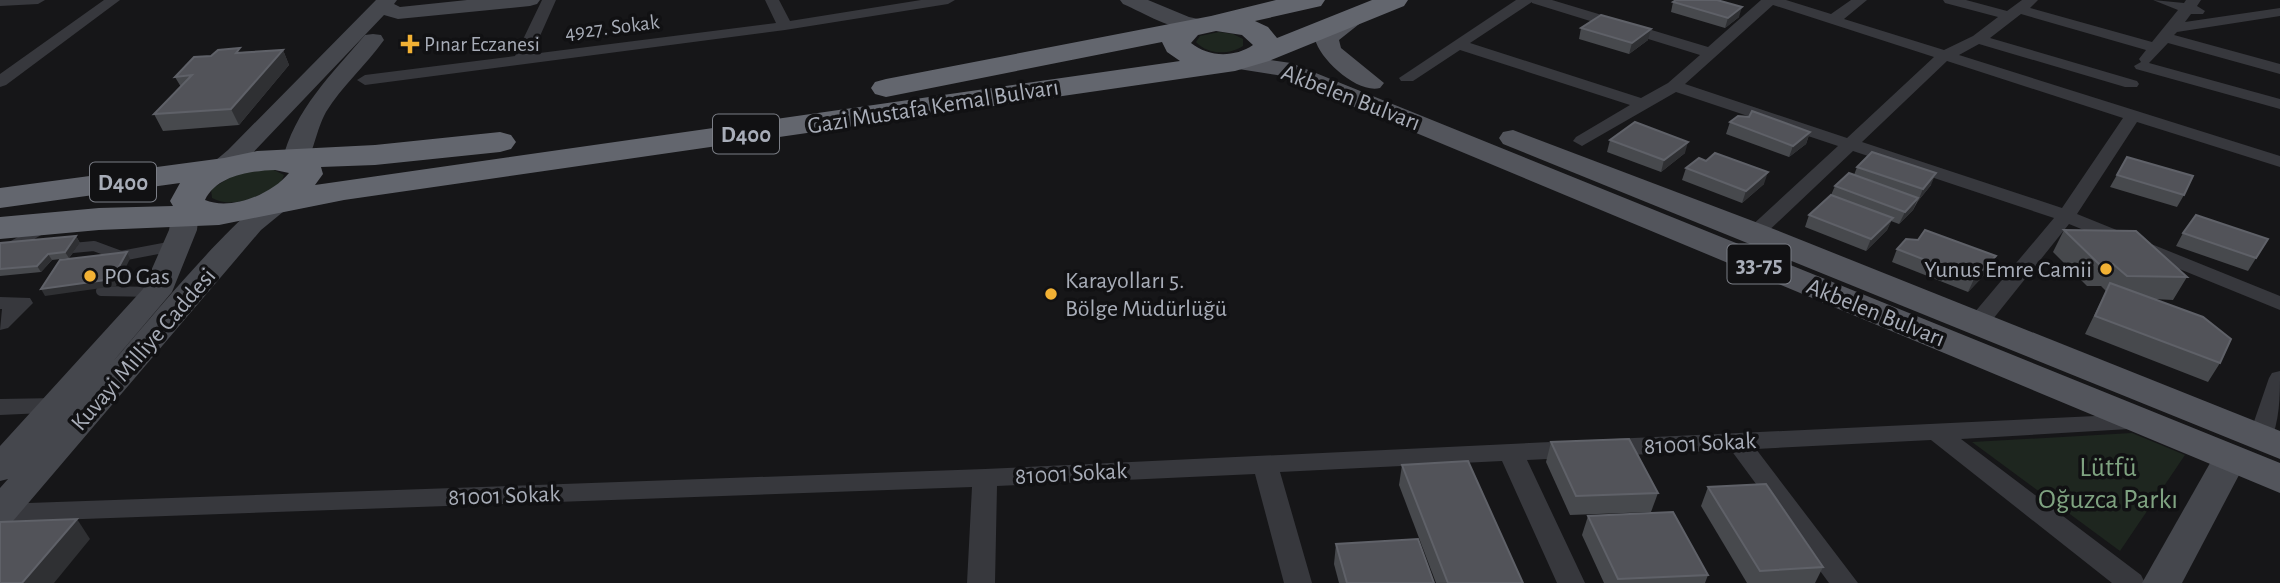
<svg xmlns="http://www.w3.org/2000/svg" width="2280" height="583" font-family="'Alegreya Sans',sans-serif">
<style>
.green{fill:#1e261f}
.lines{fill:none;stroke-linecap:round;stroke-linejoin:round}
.lane{stroke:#37383d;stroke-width:10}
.street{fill:#37383d;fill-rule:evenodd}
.secondary{fill:#45474d;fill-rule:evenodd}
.primary{fill:#53555c;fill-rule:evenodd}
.highway{fill:#63666e;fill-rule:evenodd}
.wall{fill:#47494d}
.shaded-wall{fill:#2f3033}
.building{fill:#525359;stroke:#5f6168;stroke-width:2}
.poi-dot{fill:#f2b134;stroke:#111113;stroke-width:2.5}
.labels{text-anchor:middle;stroke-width:7;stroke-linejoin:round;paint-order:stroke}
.far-street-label{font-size:21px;fill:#a8adb8;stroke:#111113}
.far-poi-label{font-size:21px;fill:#a8adb8;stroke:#111113;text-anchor:start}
.shield{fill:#111113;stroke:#7b7e86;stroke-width:2}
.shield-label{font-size:23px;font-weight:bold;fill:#a8adb8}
.street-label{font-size:24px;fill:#a8adb8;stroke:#111113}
.poi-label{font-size:24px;fill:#a8adb8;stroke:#111113;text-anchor:start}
.near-park-label{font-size:28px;fill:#7fa381;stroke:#111113}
</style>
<rect width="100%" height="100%" fill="#161618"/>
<g class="green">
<path d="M1219 32 1233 34 1243 39V46C1229 55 1208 55 1196 42L1200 36Z"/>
<path d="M272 169 284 175 280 185C259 195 235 210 212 198L211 189 236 174Z"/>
<path d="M2132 433 2185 455 2120 551 1972 442Z"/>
</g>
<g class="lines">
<g class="lane">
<path d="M62 249 94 246 121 256"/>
<path d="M0 253 40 230"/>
<path d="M117 262 121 256 174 246"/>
<path d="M110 276 101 291 155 292"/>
</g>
<g class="street">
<path d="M0 0H45L38 4 0 6Z"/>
<path d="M104 0H120L6 85 0 87V74Z"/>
<path d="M542 0H556L532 54 776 23 765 0H779L790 21 921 0H955L948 4 785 30 365 85 357 80 365 75 515 56Z"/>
<path d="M1516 0H1552L1708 47 1761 0H1786L1831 14 1851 0H1867L1844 19 1944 50 1973 36 1998 17 1945 3 1943 0H1966L2007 11 2022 0H2038L2030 8 2152 42 2178 10 2153 0 2184 3 2186 0H2201L2197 6 2205 11 2203 14H2191L2185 22 2280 8V16L2177 32 2174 35 2280 64V74L2168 43 2149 63 2280 99V109L2136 69 2134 66 2141 62 2139 59 2146 50 2021 14 1990 38 2137 81 2139 84 2137 87H2125L1979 44 1959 55 2280 156V167L2137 122 2077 214 2280 296V310L2069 224 1985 329H1969L1966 324 1969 319 2054 218 1853 151 1762 237H1748L1745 233 1748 229 1838 146 1676 92 1582 146 1573 141 1576 137 1630 105 1460 50 1413 81H1401L1399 78ZM1532 2V3L1700 55 1668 83 1641 98 1470 43ZM1773 5 1934 57 1847 138 1685 84ZM1947 61 2123 118 2062 208 1862 142Z"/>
<path d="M0 297 30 298 33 303 8 328 0 330 2 309H0Z"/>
<path d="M2280 371C2280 396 2280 422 2269 445L2260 447 2251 445 2248 439 2269 378 2272 373Z"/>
<path d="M58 398 66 400 70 406 66 412 0 415V399Z"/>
<path d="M2138 414 2146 416 2150 422 2146 428 1961 439 2141 575 2145 583H2112L1931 440 1756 449 1858 583H1829L1731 450 1527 460 1585 583H1557L1502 461 1280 472 1312 583H1284L1255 474 997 486 995 583H967L972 487 0 522V504L985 469Z"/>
</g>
<g class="secondary">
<path d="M376 0H397L394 4 400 7 467 0H540L537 4 530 6 398 19 384 15 246 160 219 182 210 184 201 182 197 176 228 150Z"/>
<path d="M1120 0H1148L1189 17 1208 21 1212 25 1208 29C1181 36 1148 15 1123 4Z"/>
<path d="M373 34 381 35 384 40C366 65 342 86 326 112 316 130 313 155 304 167L295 170 286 167 282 162C294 110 332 74 365 35Z"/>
<path d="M291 184 300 186 304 192 300 198 261 230 13 521 0 525V488L8 479 0 481V446L143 289 169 230 174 201 178 195 187 193 196 195 200 201 197 230 172 292 110 365C144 327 250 194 291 184Z"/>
<path d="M2230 446 2242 449 2248 458 2182 583H2142L2218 449Z"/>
</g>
<g class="primary">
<path d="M1356 10 1364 12 1368 17 1339 40 1341 48 1384 83 1380 88C1358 94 1320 60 1315 39L1328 24Z"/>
<path d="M1235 55 1291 63 2280 463V493L1277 75 1226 67 1223 62 1226 57Z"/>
<path d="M1513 130 1766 226 2280 431V459L1503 144 1499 138 1503 132Z"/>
</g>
<path class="highway" d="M1276 0H1325L1321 6 1255 21 1268 27 1277 38 1372 0H1408L1404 6 1269 61 1235 71 344 200 219 225 99 230 0 239V217L99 208 173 206 170 201 180 183 0 208V188L224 158 257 151 375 145 500 132 511 135 516 142 511 149 500 152 375 165 321 167 323 174 315 185 1180 61 1167 52 1162 42 886 97 875 94 871 88 875 82 886 79 1211 16ZM1216 31 1242 35 1253 45C1234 58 1208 57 1191 43L1198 35ZM275 170 289 173C272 194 231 211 205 200 217 175 251 171 275 170Z"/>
</g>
<g class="wall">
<path d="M1673 2 1739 17 1725 28 1671 12Z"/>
<path d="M1581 28 1648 40 1629 54 1579 39Z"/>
<path d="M283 50 289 65 239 125 163 131 154 114 181 87 175 77 211 56 242 52Z"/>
<path d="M1730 122 1810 132 1806 144 1789 157 1726 134Z"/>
<path d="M1610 140 1685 153 1661 172 1607 152Z"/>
<path d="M2127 157 2184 195 2177 207 2110 187Z"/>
<path d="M1857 167 1931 185 1918 201 1913 210 1899 224 1891 221 1887 230 1866 251 1805 227 1809 215 1831 195 1835 186 1854 175Z"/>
<path d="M1686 168 1764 184 1742 203 1682 180Z"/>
<path d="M2064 230 2187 277 2173 300 2154 299 2220 363 2208 382 2085 334 2106 291 2101 286H2087L2053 252Z"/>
<path d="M2183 233 2268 239 2248 271 2176 246Z"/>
<path d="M76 236 80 243 69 258 52 260 41 272 0 276V243Z"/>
<path d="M1897 249 1990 269 1968 292 1892 262Z"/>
<path d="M1551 442 1658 493 1651 512 1570 515 1546 462Z"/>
<path d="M1402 465 1523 583H1436L1399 485Z"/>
<path d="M1708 487 1823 567 1815 583H1747L1701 506Z"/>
<path d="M1588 516 1708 575 1705 583H1604L1582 535Z"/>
<path d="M1336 544 1434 583H1339L1334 564Z"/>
</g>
<g class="shaded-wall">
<path d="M1742 7 1739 17 1725 28 1728 18Z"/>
<path d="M1651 29 1648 40 1629 54 1632 43Z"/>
<path d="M283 50 289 65 239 125 231 109Z"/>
<path d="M1810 132 1806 144 1789 157 1793 146Z"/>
<path d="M1688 142 1685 153 1661 172 1664 160Z"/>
<path d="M1768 172 1764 184 1742 203 1746 191Z"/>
<path d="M1936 173 1931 185 1918 201 1923 189Z"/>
<path d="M1918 198 1913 210 1899 224 1905 212Z"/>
<path d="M1893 218 1887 230 1866 251 1871 239Z"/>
<path d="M76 236 80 243 69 258 65 252Z"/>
<path d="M127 252 130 259 116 286 45 296 41 289Z"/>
<path d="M48 254 52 260 41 272 37 266Z"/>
<path d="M1996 256 1990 269 1968 292 1974 279Z"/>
<path d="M77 519 90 539 54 583H22Z"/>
</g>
<g class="building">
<path d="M1676 0H1717L1742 7 1728 18 1673 2Z"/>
<path d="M1601 15 1651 29 1632 43 1581 28Z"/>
<path d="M240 48 236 53 283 50 231 109 154 114 192 75 175 77 194 57 211 56 218 50Z"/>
<path d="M1752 111 1810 132 1793 146 1730 122 1738 116 1749 117Z"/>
<path d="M1635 122 1688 142 1664 160 1610 140Z"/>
<path d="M1872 152 1936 173 1923 189 1857 167Z"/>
<path d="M1715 153 1768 172 1746 191 1686 168 1699 158 1706 161Z"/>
<path d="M2127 157 2193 176 2184 195 2117 175Z"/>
<path d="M1849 173 1918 198 1905 212 1835 186Z"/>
<path d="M1831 195 1893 218 1871 239 1809 215Z"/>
<path d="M2196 215 2268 239 2256 258 2183 233Z"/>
<path d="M1925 230 1996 256 1974 279 1897 249 1906 239 1918 240Z"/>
<path d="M2064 230 2136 231 2187 277 2127 276 2113 264H2099Z"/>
<path d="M76 236 65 252 48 254 37 266 0 269V243Z"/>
<path d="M127 252 112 279 41 289 60 260Z"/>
<path d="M2110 283 2203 317 2231 339 2220 363 2095 316Z"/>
<path d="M1629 439 1658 493 1576 496 1551 442Z"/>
<path d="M1468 461 1523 583H1448L1402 465Z"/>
<path d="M1766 484 1823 567 1760 571 1708 487Z"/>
<path d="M1673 512 1708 575 1618 579 1588 516Z"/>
<path d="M77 519 22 583H0V522Z"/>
<path d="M1418 539 1434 583H1347L1336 544Z"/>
</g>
<g class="poi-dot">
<path d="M406.5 33.5h7v7h7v7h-7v7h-7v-7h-7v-7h7z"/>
<circle cx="2106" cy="269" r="7"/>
<circle cx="90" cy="276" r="7"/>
<circle cx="1051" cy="294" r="7"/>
</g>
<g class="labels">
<g class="far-street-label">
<text transform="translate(612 27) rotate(-7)" y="7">4927. Sokak</text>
</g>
<g class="far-poi-label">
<text x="424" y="51">Pınar Eczanesi</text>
</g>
<g class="shield">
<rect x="713" y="114.5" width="66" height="39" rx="5"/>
<rect x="90" y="162.5" width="66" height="39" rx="5"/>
<rect x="1727.5" y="244.5" width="63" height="39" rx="5"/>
</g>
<g class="shield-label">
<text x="746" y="142">D400</text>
<text x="123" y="190">D400</text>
<text x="1759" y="272">33-75</text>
</g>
<g class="street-label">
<text transform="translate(1351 97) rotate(21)" y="8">Akbelen Bulvarı</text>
<text transform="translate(933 106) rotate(-9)" y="8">Gazi Mustafa Kemal Bulvarı</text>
<text transform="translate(1876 312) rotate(22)" y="8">Akbelen Bulvarı</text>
<text transform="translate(143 349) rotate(-49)" y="8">Kuvayi Milliye Caddesi</text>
<text transform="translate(1700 443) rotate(-3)" y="8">81001 Sokak</text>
<text transform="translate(1071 473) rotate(-3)" y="8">81001 Sokak</text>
<text transform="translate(504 495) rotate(-2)" y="8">81001 Sokak</text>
</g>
<g class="poi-label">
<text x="2092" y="277" text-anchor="end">Yunus Emre Camii</text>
<text x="104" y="284">PO Gas</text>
<text x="1065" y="288">Karayolları 5.<tspan x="1065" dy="28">Bölge Müdürlüğü</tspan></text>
</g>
<g class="near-park-label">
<text x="2108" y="476">Lütfü<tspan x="2108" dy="32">Oğuzca Parkı</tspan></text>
</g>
</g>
</svg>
